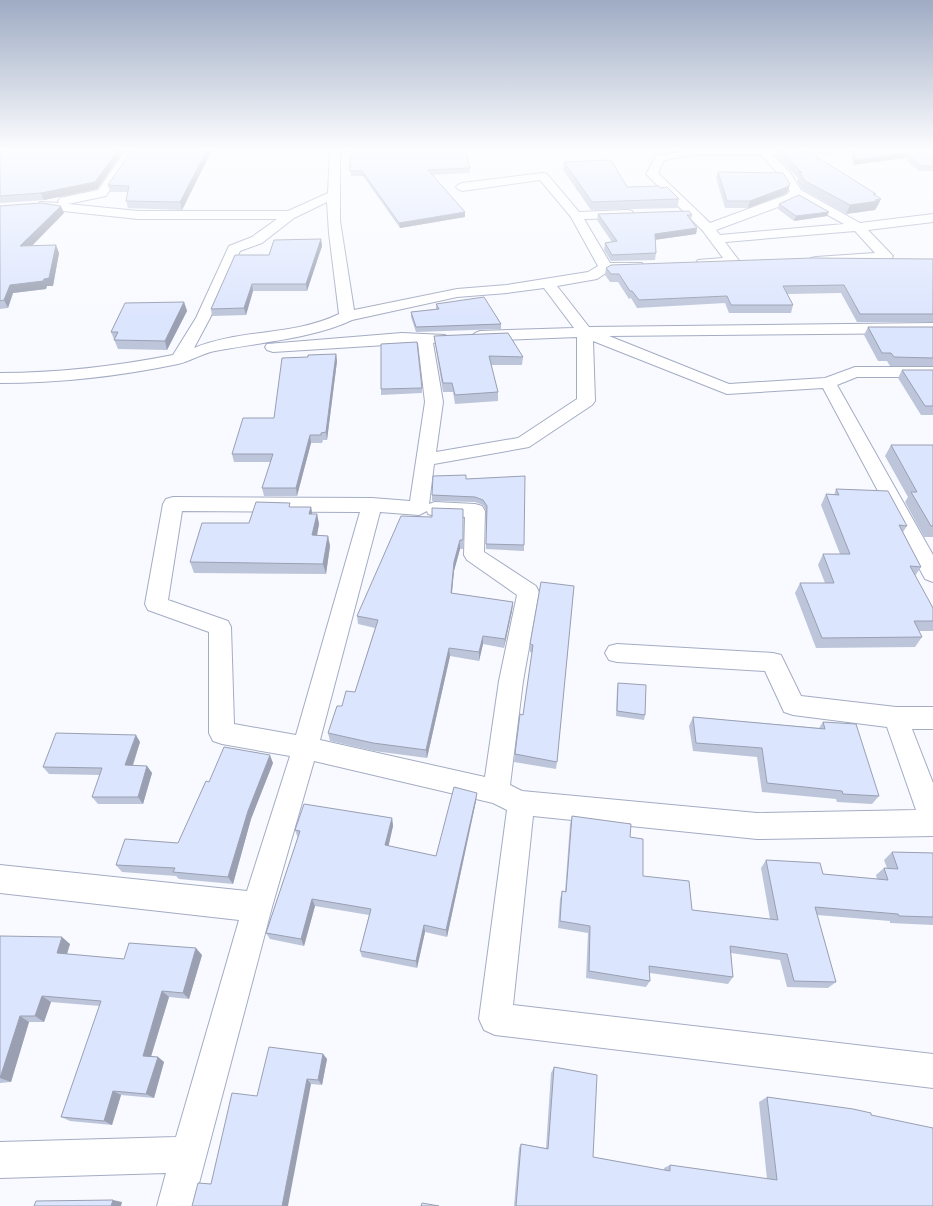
<svg xmlns="http://www.w3.org/2000/svg" width="933" height="1206" font-family="Overpass,sans-serif">
<style>
.lines{fill:none;stroke-linecap:round;stroke-linejoin:round}
.minor-casing{stroke:#a4acc4;stroke-width:2}
.minor{fill:#fff;fill-rule:evenodd}
.wall{fill:#bdc5da}
.shaded-wall{fill:#9aa0b2}
.building{fill:#dce5fe;stroke:#9aa0b2}
</style>
<rect width="100%" height="100%" fill="#f8faff"/>
<g class="lines">
<defs>
<g id="minor">
<path d="M126 150H136L106 196 68 204 138 211H288L328 193 330 150H340V221L354 310 457 289 507 285 588 272 598 266 571 217 540 180 462 191 458 189 456 187 458 185 462 183 543 173 547 174 579 212 628 210 632 211 634 214 632 217 628 218 584 219 610 263H642L644 266 642 269 609 271 597 279 557 286 589 327 933 323V333L609 336 729 384 825 378 855 367H933V377H857L837 385 933 555V582L925 579 823 388 727 394 593 341 595 401 592 405 529 447 434 464 429 504 435 502 475 504 482 506 485 511 484 552 536 586 539 592 523 681 510 785 522 791 757 813 916 810 887 727 793 715 784 712 765 671 617 662 609 660 605 653 609 646 617 644 773 653 781 655 801 696 896 707H933V729H912L933 783V836L757 839 533 816 513 1005 933 1054V1088L495 1035 484 1030 479 1019 507 810 493 803 314 761 272 907 193 1206H157L166 1173 0 1178V1142L176 1137 239 920 0 893V865L247 891 290 756 222 744 213 741 209 733V632L148 610 145 604 163 504 166 499 173 497 372 498 410 501 425 402 418 343 273 352 267 350 265 347 267 344 402 333 445 335 448 338 445 341 433 343 443 402 436 452 518 438 577 399V337L480 341 475 339 472 336 475 333 480 331 574 328 544 288 507 293 457 297 352 320C315 338 256 343 215 351 203 353 191 361 178 364 121 376 59 383 0 383V373C58 373 117 366 173 355L196 318 229 246 252 237 277 219H138L44 209 40 208 38 205 40 202 59 203 58 201 60 198 98 190ZM327 202 329 233 339 314C294 336 240 329 194 348L210 318 240 251 262 243 294 218ZM182 511 360 512 296 735 234 724 231 627 228 621 168 600ZM427 511 428 514 435 516 465 517 464 555 467 560 517 595 499 681 485 777 320 740 380 512 419 515Z"/>
<path d="M688 150H834L833 152 829 153 772 154 791 174 801 190 860 223 933 214V222L868 230 893 256 891 259 886 260 816 265 811 264 809 261 811 258 816 257 875 253 855 231 725 242 740 262 738 265 703 267 698 266 696 263 698 260 723 258 703 231 646 174 656 156ZM760 154 782 178 790 191 786 195 710 223 658 173 664 160 692 155ZM797 198 844 224 720 235 716 230 794 201Z"/>
</g>
</defs>
<use href="#minor" class="minor-casing"/>
<use href="#minor" class="minor"/>
</g>
<g class="wall">
<path d="M1 150H124L97 189 44 200 0 203V151Z"/>
<path d="M212 150 182 210 128 208 126 201 128 192H110L108 185Z"/>
<path d="M777 150H806L875 196 877 207 876 208 875 210 846 214 802 189 797 181 798 178 775 155Z"/>
<path d="M852 150H933V171H919L904 158 853 165Z"/>
<path d="M564 162 627 187 660 188 679 199 677 208 591 210 563 170Z"/>
<path d="M470 168V173L432 175 465 212V217L400 228 363 176H351L350 171Z"/>
<path d="M718 172 788 191 785 194 748 208H725L716 178Z"/>
<path d="M779 204 827 216 794 221 778 209Z"/>
<path d="M0 206 64 213 31 246 59 253 53 286H47L46 289 13 293 8 308 0 309Z"/>
<path d="M598 214 692 215 691 220 697 228 696 234 655 240 656 253 655 260 611 261 604 250 605 243 612 242 597 220Z"/>
<path d="M321 239 322 246 307 291H253L246 315 212 316 211 309 269 255Z"/>
<path d="M933 259V322H857L841 293 787 294 793 305 791 313H729L725 303 637 308 631 298 629 299 618 282H610L605 275 606 268Z"/>
<path d="M184 302 187 311 167 350 118 349 111 332Z"/>
<path d="M436 304 501 324V329L416 332 411 317V312L436 309Z"/>
<path d="M868 327H933V366H890L887 361H878L864 335Z"/>
<path d="M434 336 523 357 522 365H491L498 392V401L455 404 453 392H443L435 344Z"/>
<path d="M336 354 337 361 327 440H323L322 443H311L297 496H264L262 488 271 462H234L232 454 274 418 308 357Z"/>
<path d="M902 370H933V415H921L898 378Z"/>
<path d="M422 388V393L381 395V389Z"/>
<path d="M891 445H933V537H924L905 502 908 497 885 456Z"/>
<path d="M466 479 524 545V551L486 549V511L483 505 475 502 432 501V495Z"/>
<path d="M836 489 907 526 903 532 921 567 915 576 933 608V631H919L922 637 915 647 816 648 795 593 800 583H825L818 565 823 554H840L821 505 826 494 834 495Z"/>
<path d="M291 507H311L312 514H317L319 524 317 535 328 536 330 546 326 574 194 573 190 562 249 523Z"/>
<path d="M463 509V549H460L454 571 452 593 513 602 512 611 504 648 483 644 479 661 450 656 427 758 374 751 330 741 328 733 342 706 355 692 375 628 358 624 357 616 432 517Z"/>
<path d="M574 586 557 762 556 769 514 762 515 754 523 715 532 653 530 652V644Z"/>
<path d="M618 683 645 715 644 720 616 716 617 688Z"/>
<path d="M693 717 819 728 823 722 879 796 872 804 837 802 836 799 762 792 757 757 693 751 689 726Z"/>
<path d="M140 742 133 766H147L152 773 143 804H98L92 797 100 775 49 774 43 767Z"/>
<path d="M273 763 251 819 233 884 179 879 176 876 122 872 116 865 178 843 209 782Z"/>
<path d="M476 801 447 937 425 932 417 968 362 957 360 951 369 915 315 906 304 946 270 939 266 933 298 838 295 830 392 818 393 826 388 846 436 856Z"/>
<path d="M572 816 630 837 643 876 692 910 770 919 761 868 766 860 823 874 877 879 876 875 884 868H887L884 860 892 852 933 853V925L890 923V921L817 915 836 982 828 988 787 987 780 960 731 953 733 977 728 984 650 973V981L646 987 586 978 588 933 558 928 560 899 562 891 565 892 570 824Z"/>
<path d="M0 936 70 944 67 954 124 959 202 955 189 999 169 997 151 1056 158 1057 164 1062 154 1098 121 1095 112 1125 70 1121 61 1117 100 1006 51 1002 44 1022H29L11 1082 0 1083Z"/>
<path d="M323 1054 327 1059 322 1085 311 1084 211 1184 257 1096Z"/>
<path d="M554 1067 593 1157 664 1170V1168L670 1165 767 1179 759 1102 767 1097 871 1115 933 1206H514L519 1148 521 1144 546 1148 551 1073Z"/>
</g>
<g class="shaded-wall">
<path d="M118 150H124L97 189 44 200 41 193Z"/>
<path d="M207 150H212L182 210 180 202Z"/>
<path d="M906 153 904 158 853 165 855 160Z"/>
<path d="M790 184 788 191 785 194 748 208 750 201Z"/>
<path d="M881 199 877 207 876 208 875 210 846 214 850 205Z"/>
<path d="M61 206 64 213 24 254 20 246Z"/>
<path d="M465 212V217L400 228 399 223Z"/>
<path d="M829 212 827 216 794 221 796 216Z"/>
<path d="M697 228 696 234 653 240 655 234Z"/>
<path d="M321 239 322 246 307 291 306 284Z"/>
<path d="M56 245 59 253 53 286H47L46 289 13 293 8 308 4 300 10 285 44 279Z"/>
<path d="M252 284 253 291 246 315 244 308Z"/>
<path d="M184 302 187 311 167 350 165 341Z"/>
<path d="M336 354 337 361 327 440 326 432Z"/>
<path d="M310 435 311 443 297 496 296 488Z"/>
<path d="M311 507 313 518 309 514Z"/>
<path d="M317 514 319 524 315 546 312 535Z"/>
<path d="M328 536 330 546 326 574 323 564Z"/>
<path d="M460 540V549L454 571 451 602V593L454 562Z"/>
<path d="M513 602 512 611 504 648 505 639Z"/>
<path d="M483 636V644L479 661V652Z"/>
<path d="M449 648 450 656 427 758 426 750Z"/>
<path d="M136 735 140 742 130 773 125 765Z"/>
<path d="M270 755 273 763 251 819 233 884 228 877 248 811Z"/>
<path d="M147 766 152 773 143 804 138 797Z"/>
<path d="M477 793 476 801 447 937 446 930Z"/>
<path d="M392 818 393 826 387 853 385 845Z"/>
<path d="M312 899 315 906 304 946 301 939Z"/>
<path d="M424 925 425 932 417 968 416 961Z"/>
<path d="M62 937 70 944 65 960 57 953Z"/>
<path d="M196 948 202 955 189 999 183 993Z"/>
<path d="M162 991 169 997 150 1060 143 1056Z"/>
<path d="M42 996 51 1002 44 1022 35 1016Z"/>
<path d="M20 1016 29 1022 11 1082 0 1078Z"/>
<path d="M323 1054 327 1059 322 1085 318 1080Z"/>
<path d="M158 1057 164 1062 154 1098 146 1094Z"/>
<path d="M307 1079 311 1084 288 1206H282Z"/>
<path d="M113 1091 121 1095 112 1125 104 1121Z"/>
<path d="M113 1200 122 1202 121 1206H111Z"/>
</g>
<g class="building">
<path d="M1 150H118L95 182 41 193 0 196V151Z"/>
<path d="M132 150H207L180 202 126 201 129 186 108 185Z"/>
<path d="M350 150H465L470 168 428 170 465 212 399 223 362 171H350Z"/>
<path d="M780 150H806L876 194H873L881 199 875 200 878 201 850 205 805 181 799 172 802 173Z"/>
<path d="M854 150H933V166H921L906 153 855 160Z"/>
<path d="M611 160 627 187 659 186 660 188 667 187 679 199 592 202 564 162Z"/>
<path d="M718 172 783 173 790 184 787 187 750 201H727Z"/>
<path d="M799 195 829 212 796 216 779 204Z"/>
<path d="M41 203 61 206 20 246 56 245 49 278 44 279 43 281 10 285 4 300 0 301V206Z"/>
<path d="M689 211 692 215H687L697 228 655 234 656 253 612 255 605 243 617 241 598 214Z"/>
<path d="M321 239 306 284H252L244 308 211 309 235 255H269L274 240Z"/>
<path d="M812 258 933 259V314H860L844 285 783 286 793 305H731L727 296 639 300 632 291H630L619 274H611L606 268 611 265Z"/>
<path d="M484 297 501 324 416 327 411 312 439 309 436 304Z"/>
<path d="M184 302 165 341 114 340 118 332H111L125 303Z"/>
<path d="M868 327H933V358L894 357 891 353H882Z"/>
<path d="M508 333 523 357 489 356 498 392 455 395 452 383H443L434 336Z"/>
<path d="M417 342 422 388 381 389V344Z"/>
<path d="M336 354 326 432 321 433V435H310L296 488H262L273 454H232L243 418H274L282 358 308 357V355Z"/>
<path d="M902 370H933V406H925Z"/>
<path d="M891 445H933V526H931L911 492H917Z"/>
<path d="M466 475V479L525 476 524 545 486 544 487 506 483 500 475 497 432 495 433 476Z"/>
<path d="M836 489 888 491 907 526 899 525 921 567 910 566 933 608V621H914L922 637 822 638 800 583H834L823 554H850L826 494 839 495Z"/>
<path d="M256 502 290 503 289 507H311L309 514H317L312 535 328 536 323 564 190 562 202 523H249Z"/>
<path d="M432 508 463 509V540H460L454 562 451 593 513 602 505 639 483 636 479 652 449 648 426 750 373 743 328 733 337 706H342L346 691 355 692 378 620 357 616 401 516 432 517Z"/>
<path d="M541 582 574 586 557 762 515 754 520 714 523 715 533 645 530 644Z"/>
<path d="M618 683 646 685 645 715 617 711Z"/>
<path d="M693 717 825 729 823 722 856 724 879 796 843 794 842 791 767 783 762 748 696 743Z"/>
<path d="M56 733 136 735 125 765 147 766 138 797H92L102 768 43 767Z"/>
<path d="M224 747 270 755 248 811 228 877 173 872 175 868 116 865 125 839 178 843 206 781 209 782Z"/>
<path d="M454 787 477 793 446 930 424 925 416 961 360 951 371 909 312 899 301 939 266 933 300 831 295 830 304 804 392 818 385 845 436 856Z"/>
<path d="M572 816 631 824 630 837 643 839V876L689 881 692 910 778 920 766 860 820 863 823 874 888 880 884 868 898 869 892 852 933 853V917L899 916 898 914 815 907 836 982 794 981 787 954 730 946 733 977 649 966 650 981 589 971 590 926 560 921 562 891 566 892Z"/>
<path d="M0 936 62 937 57 953 124 959 129 943 196 948 183 993 162 991 143 1056 158 1057 146 1094 113 1091 104 1121 61 1117 101 1001 42 996 35 1016H20L0 1078Z"/>
<path d="M269 1047 323 1054 318 1080 307 1079 282 1206H192L198 1183 211 1184 232 1093 257 1096Z"/>
<path d="M554 1067 597 1075 593 1157 670 1171V1165L777 1180 767 1097 853 1109 871 1113V1115L933 1128V1206H516L521 1144 548 1149Z"/>
<path d="M113 1200 111 1206H34L36 1201Z"/>
<path d="M422 1203 439 1206H421Z"/>
</g>
<linearGradient id="sky" x2="0" y2="1"><stop stop-color="#9eabc3"/><stop offset="0.47" stop-color="#fcfdff"/><stop offset="1" stop-color="#fcfdff" stop-opacity="0"/></linearGradient>
<rect width="933" height="318" fill="url(#sky)"/>
</svg>
